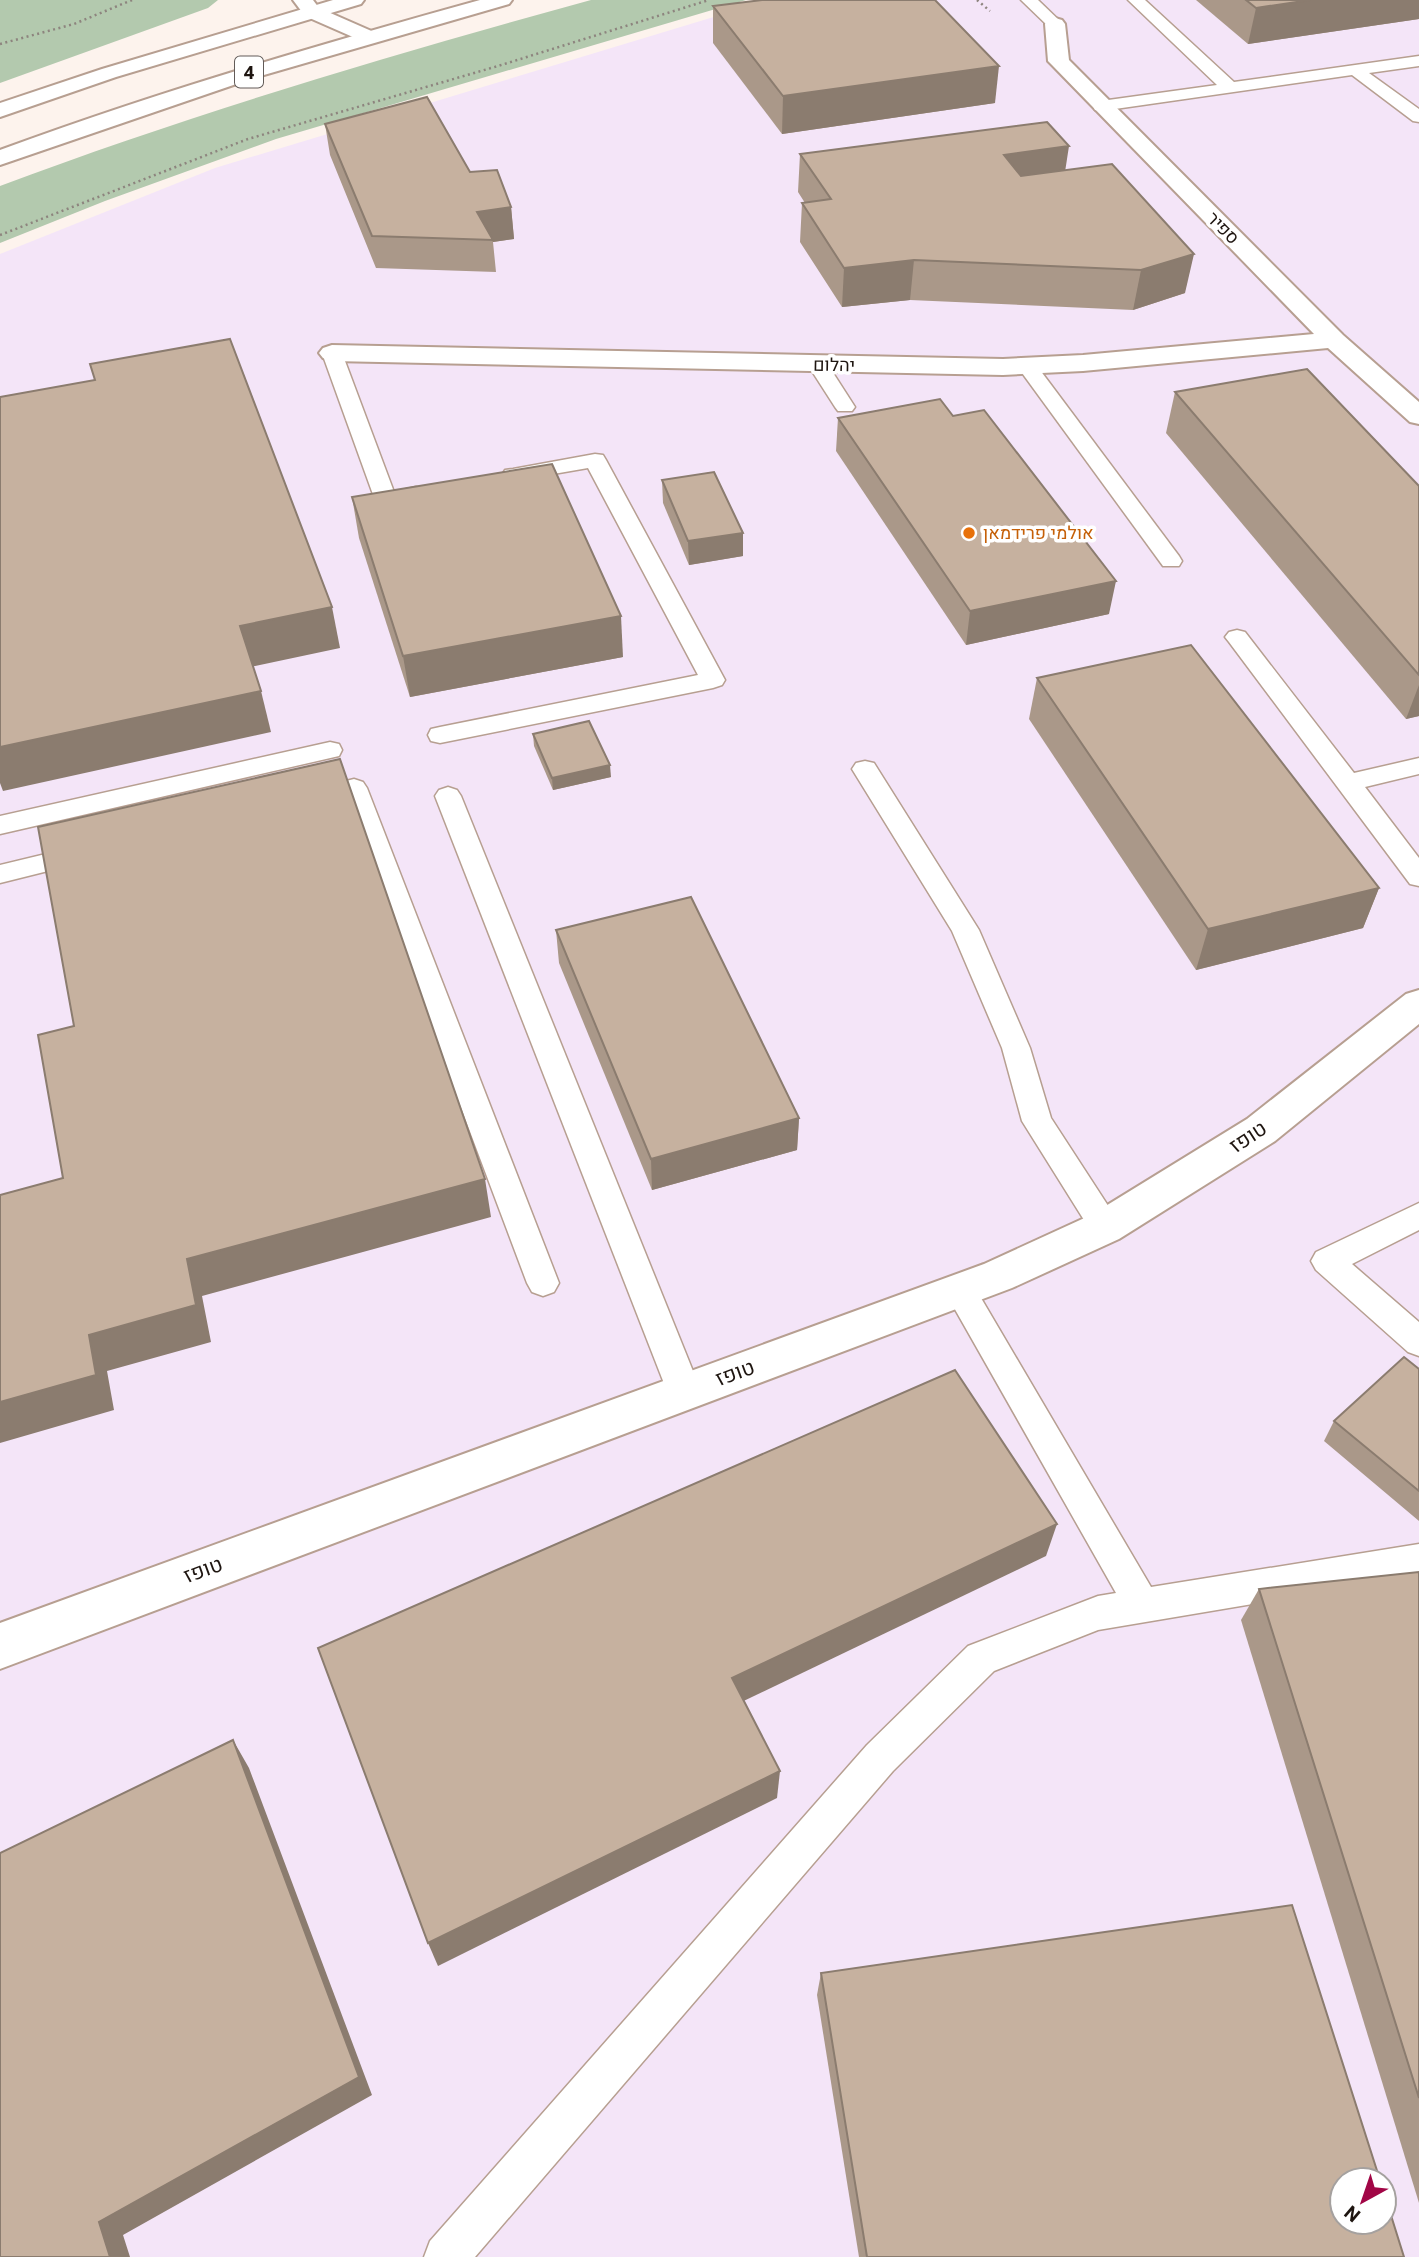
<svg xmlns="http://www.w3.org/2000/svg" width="1419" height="2257" font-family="Georgia,Heebo,serif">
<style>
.industrial{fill:#f4e5f8;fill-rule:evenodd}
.green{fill:#b3c9ae}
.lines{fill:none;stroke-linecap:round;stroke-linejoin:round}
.lane-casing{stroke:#b79f91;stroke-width:3}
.street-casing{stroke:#b79f91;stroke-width:4}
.secondary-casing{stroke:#b79f91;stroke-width:4}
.highway-casing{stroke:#b79f91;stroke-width:4}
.path{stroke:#8d847e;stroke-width:2.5;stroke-dasharray:2 3.5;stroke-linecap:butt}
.lane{fill:#fff;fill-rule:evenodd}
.street{fill:#fff;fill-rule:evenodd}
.secondary{fill:#fff;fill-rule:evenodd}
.highway{fill:#fff;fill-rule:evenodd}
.wall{fill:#aa9889}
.shaded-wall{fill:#8b7c6f}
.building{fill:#c6b19f;stroke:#8b7c6f;stroke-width:2}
.food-dot{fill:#e8710a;stroke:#fff;stroke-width:2.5}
.labels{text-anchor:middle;stroke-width:7;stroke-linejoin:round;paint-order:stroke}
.far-street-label{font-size:18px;fill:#1e1510;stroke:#fff}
.far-food-label{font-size:18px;fill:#c56008;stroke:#fff;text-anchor:start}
.shield{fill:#fff;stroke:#625b58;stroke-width:2}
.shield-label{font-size:19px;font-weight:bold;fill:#1e1510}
.street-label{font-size:21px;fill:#1e1510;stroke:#fff}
</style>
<rect width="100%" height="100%" fill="#fdf3ed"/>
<path class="industrial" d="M770 0H1419V2257H0V254L215 168ZM1342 2180H1384V2222H1342Z"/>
<g class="green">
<path d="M0 0H218L208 8 0 83Z"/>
<path d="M591 0H746L276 139 105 201 0 243V186C194 113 391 55 591 0Z"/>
</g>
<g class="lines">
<defs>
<g id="lane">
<path d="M1021 0H1038L1063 24 1061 27H1049Z"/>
<path d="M1128 0H1145L1234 82 1419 56V66L1369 73 1419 109V122L1413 121 1352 75 1101 111 1095 110 1093 106 1095 102 1101 101 1217 85Z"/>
<path d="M332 347 339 349 342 353 394 492 416 487 424 489 427 494 424 499 386 507 378 505 375 500 322 353 325 349Z"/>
<path d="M818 359 825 361 828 365 855 407 852 411H838L835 407 808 365 811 361Z"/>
<path d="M1027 360 1034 362 1179 556 1182 561 1179 566H1163L1017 366 1020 362Z"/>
<path d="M595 454 603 455 606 460 725 680 722 685 713 688 440 743 431 741 428 735 431 729 440 727 698 675 588 468 513 481 505 480 502 475 505 470 513 469Z"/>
<path d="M1237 630 1245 632 1354 773 1419 758V774L1365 787 1419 858V886L1410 884 1229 642 1225 637 1229 632Z"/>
<path d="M330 742 339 744 342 750 339 756 0 834V816Z"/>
<path d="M865 761 874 763 979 930 1030 1048 1051 1118 1116 1218 1120 1227 1116 1236 1105 1240 1094 1236 1022 1121 1002 1048 952 931 852 769 856 763Z"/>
<path d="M354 779 363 782 367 788 559 1283 554 1292 543 1296 532 1292 527 1283 345 799 311 807 302 804 298 798 302 792Z"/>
<path d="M448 787 457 790 461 796 701 1391 696 1401 684 1405 672 1401 667 1391 435 796 439 790Z"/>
<path d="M83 845 92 848 96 854 92 860 0 883V865Z"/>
<path d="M1419 1203V1230L1352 1264 1419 1322V1356L1408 1352 1316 1270 1311 1261 1316 1252Z"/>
<path d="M960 1277 971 1281 1151 1587 1419 1544V1576L1098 1630 994 1671 893 1771 475 2257H424L430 2241 867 1745 968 1646 1098 1596 1116 1593 944 1290 949 1281Z"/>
</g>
<g id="street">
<path d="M1055 18 1062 20 1065 24 1069 60 1343 335 1419 402V424L1410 422 1328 348 1083 371 1003 375 332 361 323 358 319 353 323 348 332 345 1003 359 1083 355 1314 334 1052 65 1048 61 1045 24 1048 20Z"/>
<path d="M1419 990V1024L1275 1141 1119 1239 1012 1288 0 1669V1623L984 1264 1091 1215 1247 1119 1406 994Z"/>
</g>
<path id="secondary" d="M293 0H313L319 8 376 33 379 37 376 41H362L305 16Z"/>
<g id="highway">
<path d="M333 0H364L361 4 116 77 0 117V103L102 69Z"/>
<path d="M480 0H512L509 4 257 77 0 165V150C157 92 318 45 480 0Z"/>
</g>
</defs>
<use href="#lane" class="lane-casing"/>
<use href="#street" class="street-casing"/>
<use href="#secondary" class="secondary-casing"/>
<use href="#highway" class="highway-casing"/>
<g class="path">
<path d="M977 0 990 11"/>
<path d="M0 44 74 24 132 0"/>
<path d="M0 235 248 139 498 66 709 0"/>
</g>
<use href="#lane" class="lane"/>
<use href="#street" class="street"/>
<use href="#secondary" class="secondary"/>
<use href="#highway" class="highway"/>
</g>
<g class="wall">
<path d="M1196 0H1419V19L1248 44Z"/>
<path d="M713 6 995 103 782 134 713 43Z"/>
<path d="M325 124 470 172 511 207 514 239 493 242 496 272 376 268 330 155Z"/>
<path d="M800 154 1065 170 1185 293 1133 310 910 300 842 307 800 242 802 203H805L798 192Z"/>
<path d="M1175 392 1419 486V716L1406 719 1166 433Z"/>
<path d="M953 416 1109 614 966 645 836 451 838 418Z"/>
<path d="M662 480 743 533V556L689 565 663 503Z"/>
<path d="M352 497 623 657 410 697 359 538Z"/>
<path d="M1037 678 1379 888 1363 928 1196 970 1029 719Z"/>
<path d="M533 734 611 777 553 790 534 746Z"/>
<path d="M556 930 799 1118 797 1150 652 1190 559 963Z"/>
<path d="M1419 1369V1521L1324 1441 1334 1421Z"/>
<path d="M1419 1572V2203L1241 1620 1259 1589Z"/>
<path d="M821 1973 1404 2257H859L817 1995Z"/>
</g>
<g class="shaded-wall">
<path d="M1310 0H1419V19L1248 44 1256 8Z"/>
<path d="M999 66 995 103 782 134 783 96Z"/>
<path d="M1069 146 1063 185 999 193 1004 155Z"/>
<path d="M511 207 514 239 493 242 477 212Z"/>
<path d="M1194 254 1185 293 1133 310 1141 270Z"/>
<path d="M914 260 910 300 842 307 844 268Z"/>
<path d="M743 533V556L689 565 688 541Z"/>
<path d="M1116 581 1109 614 966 645 970 611Z"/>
<path d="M332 607 340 648 250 667 240 626Z"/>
<path d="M621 616 623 657 410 697 403 656Z"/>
<path d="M1419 685V716L1406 719Z"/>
<path d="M261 691 271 732 3 791 0 783V747Z"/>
<path d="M610 765 611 777 553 790 552 778Z"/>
<path d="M1379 888 1363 928 1196 970 1208 929Z"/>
<path d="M799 1118 797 1150 652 1190 651 1159Z"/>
<path d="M485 1179 491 1217 202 1296 211 1342 107 1371 114 1410 0 1443V1402L187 1259Z"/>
<path d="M1057 1524 1046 1556 731 1707 732 1678Z"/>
<path d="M233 1740 249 1768 372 2095 123 2235 130 2257H110L99 2222Z"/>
<path d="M780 1771 777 1798 438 1966 428 1943Z"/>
</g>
<g class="building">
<path d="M762 0H935L999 66 783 96 713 6Z"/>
<path d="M1246 0H1310L1256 8Z"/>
<path d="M427 97 470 172 497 170 511 207 477 212 493 240 372 236 325 124Z"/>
<path d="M1047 122 1069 146 1004 155 1021 176 1112 164 1194 254 1141 270 914 260 844 268 802 203 831 199 800 154Z"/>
<path d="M230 339 332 607 240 626 261 691 0 747V397L95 380 90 364Z"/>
<path d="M1307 369 1419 486V675L1175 392Z"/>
<path d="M940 399 953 416 984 410 1116 581 970 611 838 418Z"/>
<path d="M552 464 621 616 403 656 352 497Z"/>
<path d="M714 472 743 533 688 541 662 480Z"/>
<path d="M1191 645 1379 888 1208 929 1037 678Z"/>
<path d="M589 721 610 765 552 778 533 734Z"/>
<path d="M340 759 485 1179 187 1259 196 1305 89 1335 96 1375 0 1402V1195L63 1178 38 1035 74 1026 38 827Z"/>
<path d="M691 897 799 1118 651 1159 556 930Z"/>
<path d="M1404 1357 1419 1369V1491L1334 1421Z"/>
<path d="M955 1370 1057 1524 732 1678 780 1771 428 1943 318 1648Z"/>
<path d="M1419 1572V2098L1259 1589Z"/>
<path d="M233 1740 359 2077 99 2222 110 2257H0V1853Z"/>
<path d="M1292 1905 1380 2180H1342V2222H1384V2193L1404 2257H867L821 1973Z"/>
</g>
<circle class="food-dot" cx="969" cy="533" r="7"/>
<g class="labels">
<g class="far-street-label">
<text transform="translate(1223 228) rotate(45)" y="6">ספיר</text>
<text transform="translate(834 365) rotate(1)" y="6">יהלום</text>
</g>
<g class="far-food-label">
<text x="983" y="539">אולמי פרידמאן</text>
</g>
<rect class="shield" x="235" y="56.5" width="28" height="31" rx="5"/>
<g class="shield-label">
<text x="249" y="79">4</text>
</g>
<g class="street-label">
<text transform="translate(1248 1137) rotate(-33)" y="7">טופז</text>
<text transform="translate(735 1373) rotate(-20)" y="7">טופז</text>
<text transform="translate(203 1570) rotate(-20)" y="7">טופז</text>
</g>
</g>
<g transform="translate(1363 2201) rotate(220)"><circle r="33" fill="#ffffff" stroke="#a5a19f" stroke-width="2"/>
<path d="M0-5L12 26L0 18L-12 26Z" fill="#a10646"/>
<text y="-10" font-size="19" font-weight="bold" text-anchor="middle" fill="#1e1510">N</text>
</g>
</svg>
